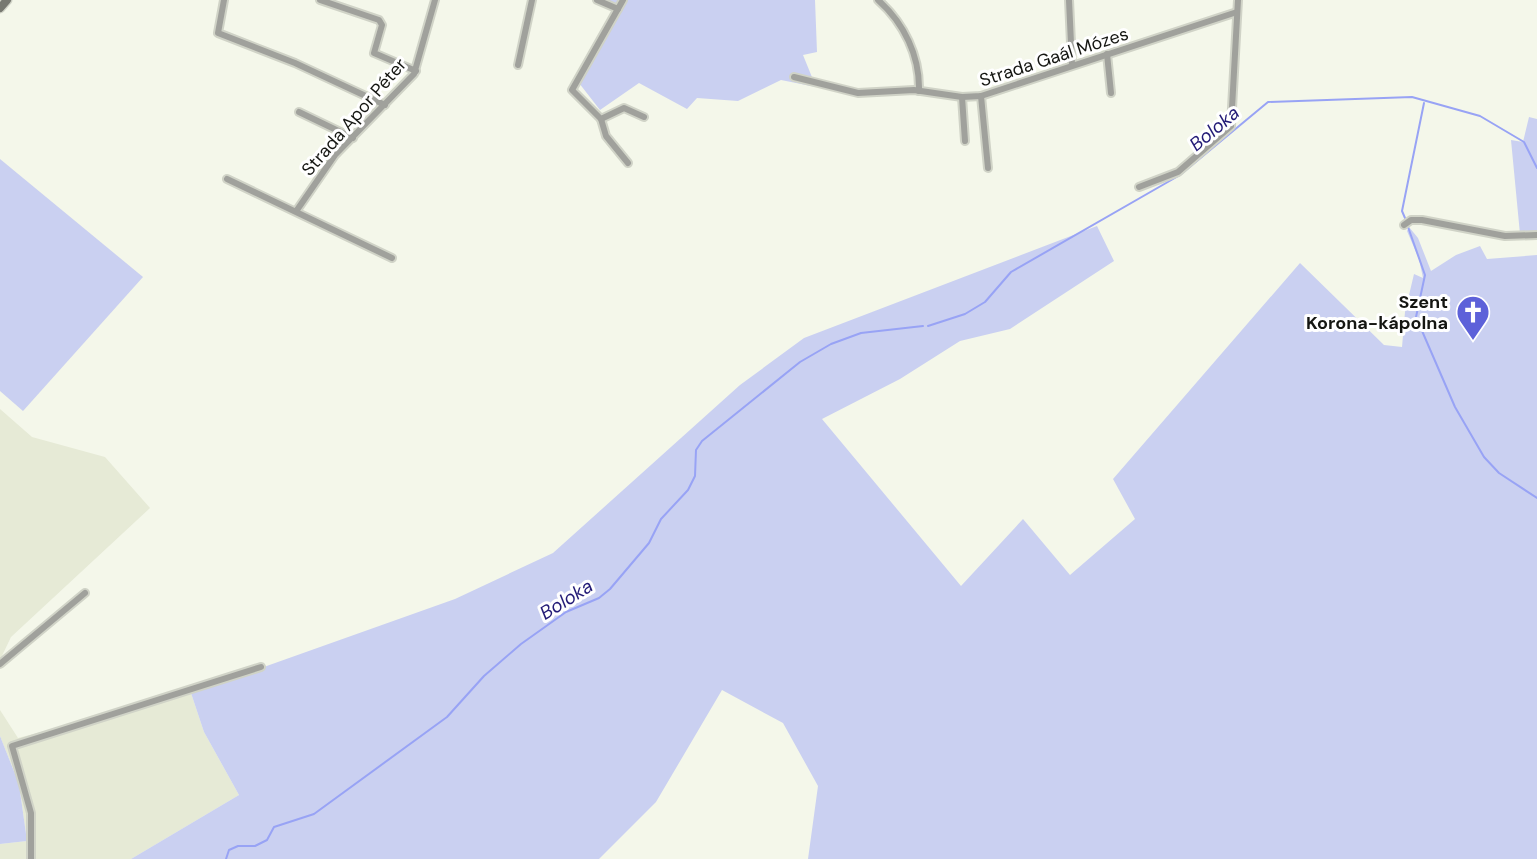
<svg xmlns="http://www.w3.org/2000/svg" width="1537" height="859" font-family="'DM Sans',sans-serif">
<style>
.built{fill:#e6ead6}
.green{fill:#cad0f1}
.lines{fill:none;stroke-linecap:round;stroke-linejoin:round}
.stream{stroke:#98a3f5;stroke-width:2}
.street-casing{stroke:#d0d3c7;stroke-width:10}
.secondary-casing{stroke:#d0d3c7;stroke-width:11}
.street{stroke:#a0a19c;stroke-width:6}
.secondary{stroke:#777971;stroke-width:8}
.labels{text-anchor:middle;stroke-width:6;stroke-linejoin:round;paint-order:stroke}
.street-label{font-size:18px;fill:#151612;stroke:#fff}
.poi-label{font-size:18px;font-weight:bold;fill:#151612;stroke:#fff;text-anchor:end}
.water-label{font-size:19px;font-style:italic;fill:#221a76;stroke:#fff}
</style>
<rect width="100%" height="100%" fill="#f4f7ea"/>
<g class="built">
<path d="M0 409 32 437 105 457 150 508 11 637 0 660Z"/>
<path d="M191 693 204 732 239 795 131 859H0V844L27 841 19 784 0 736V710L18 738Z"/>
</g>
<g class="green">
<path d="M600 0H815L817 52 803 55 816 87 781 80 738 101 697 98 687 109 639 83 600 110 579 83 619 13Z"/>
<path d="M1529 117 1537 119V231L1520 234 1511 140 1523 142Z"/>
<path d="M0 159 143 277 23 411 0 391Z"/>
<path d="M1097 226 1114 261 1010 329 960 341 900 379 822 419 961 586 1023 519 1070 575 1135 519 1113 479 1300 263 1384 345 1402 347 1405 312 1414 274 1423 278 1419 259 1407 231 1409 227 1418 238 1431 271 1456 255 1480 246 1487 259 1537 255V859H808L818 786 783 723 722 690 656 802 599 859H131L239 795 204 732 191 693 455 599 553 553 740 385 804 338Z"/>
<path d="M0 736 19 784 27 841 0 844Z"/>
</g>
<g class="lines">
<g class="stream">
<path d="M1405 218 1402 211 1424 103"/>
<path d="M1408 227 1425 275 1416 317 1455 407 1484 457 1499 473 1537 498"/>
<path d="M928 326 965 314 985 302 1011 272 1180 175 1268 102 1412 97 1480 116 1524 142 1537 168"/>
<path d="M226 859 229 850 238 846H255L267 840 274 827 314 814 447 717 484 676 521 644 566 612 599 598 610 589 649 543 661 519 688 490 695 476 696 450 702 441 800 362 831 344 861 333 923 326"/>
</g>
<defs>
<g id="street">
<path d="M224 0 218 33 295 63 385 105"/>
<path d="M320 0 379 20 382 25 374 53 416 71"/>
<path d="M597 0 618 9"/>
<path d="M623 0 572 90 601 119 624 108 644 117"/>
<path d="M878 0C904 23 920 56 919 91"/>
<path d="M1069 0 1072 65"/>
<path d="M1107 54 1111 93"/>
<path d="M518 65 532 0"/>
<path d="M794 77 858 93 914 90 962 97 981 96 1237 12"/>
<path d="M981 96 988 168"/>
<path d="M962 97 965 141"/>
<path d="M299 112 353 138"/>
<path d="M601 119 606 136 628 163"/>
<path d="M227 179 392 258"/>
<path d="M1139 187 1178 172 1231 126 1238 0"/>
<path d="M297 210 335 155 414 74 435 0"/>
<path d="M1404 225 1411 220H1422L1505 236 1537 235"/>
<path d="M0 664 85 593"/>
<path d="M31 859V813L12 746 261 667"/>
</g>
<path id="secondary" d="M0 8 7 0"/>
</defs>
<use href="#street" class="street-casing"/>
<use href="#secondary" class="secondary-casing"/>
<use href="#street" class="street"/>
<use href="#secondary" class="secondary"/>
</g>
<defs>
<symbol id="church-pin" viewBox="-11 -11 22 30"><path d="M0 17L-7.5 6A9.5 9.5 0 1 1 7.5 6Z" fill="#5d61d9" stroke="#fff"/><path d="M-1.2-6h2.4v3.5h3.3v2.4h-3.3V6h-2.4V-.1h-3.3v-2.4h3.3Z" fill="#fff"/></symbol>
</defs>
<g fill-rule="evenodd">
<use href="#church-pin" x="1454" y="293" width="38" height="52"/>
</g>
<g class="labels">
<g class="street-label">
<text transform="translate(1054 57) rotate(-18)" y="6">Strada Gaál Mózes</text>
<text transform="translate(354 117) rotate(-49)" y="6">Strada Apor Péter</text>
</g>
<g class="poi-label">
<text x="1448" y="308">Szent<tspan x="1448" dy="21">Korona-kápolna</tspan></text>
</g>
<g class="water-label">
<text transform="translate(1214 128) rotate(-40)" y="7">Boloka</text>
<text transform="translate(566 599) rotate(-32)" y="7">Boloka</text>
</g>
</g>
</svg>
